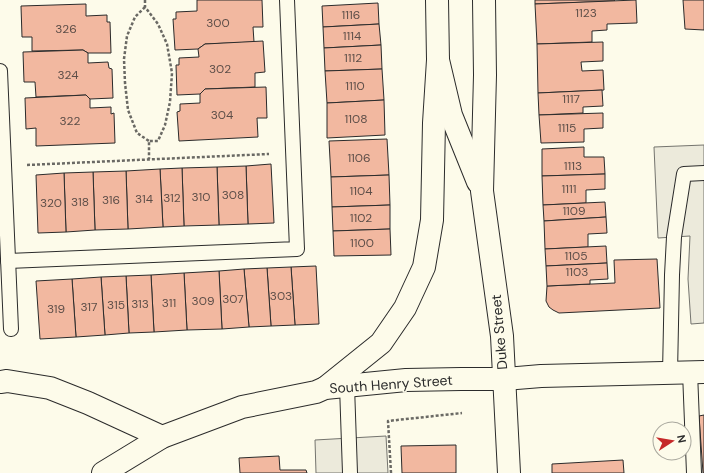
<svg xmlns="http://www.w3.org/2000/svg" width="704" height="473" font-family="'DM Sans',sans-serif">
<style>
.parking{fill:#eceadb;stroke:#74746e}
.building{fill:#f2b8a0;stroke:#2b2b2b}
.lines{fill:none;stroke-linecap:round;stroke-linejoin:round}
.lane-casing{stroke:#2b2b2b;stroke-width:16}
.street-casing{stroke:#2b2b2b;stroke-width:24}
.primary-casing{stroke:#2b2b2b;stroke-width:24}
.highway-casing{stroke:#2b2b2b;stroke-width:24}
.path{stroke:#6a6964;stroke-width:2.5;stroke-dasharray:3 2;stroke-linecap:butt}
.lane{stroke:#fdfbea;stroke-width:14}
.street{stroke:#fdfbea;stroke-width:22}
.primary{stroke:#fdfbea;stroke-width:22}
.highway{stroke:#fdfbea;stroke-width:22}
.labels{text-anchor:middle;stroke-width:3;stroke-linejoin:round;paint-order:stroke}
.number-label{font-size:12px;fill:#5d4e48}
.street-label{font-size:14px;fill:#2b2b2b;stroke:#fdfbea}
</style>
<rect width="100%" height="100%" fill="#fdfbea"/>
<g class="parking">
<path d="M704 145V323L691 324 688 279 690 236 658 238 654 147Z"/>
<path d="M386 436 388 473H316L315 440Z"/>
</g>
<g class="building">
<path d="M197 0H262L263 27H253L254 42 205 44 198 49 175 50 173 19H176V12L197 11Z"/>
<path d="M535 0H614L615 1 535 4Z"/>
<path d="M636 0 637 23 607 24V30L592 31V42L537 44 535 4Z"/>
<path d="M683 0H704V30L685 29Z"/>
<path d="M378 3 379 24 323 27 322 6Z"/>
<path d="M86 4V16L107 15V22H110L111 53H88L83 50 32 51V37H22L21 6Z"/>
<path d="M379 24 381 45 324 48 323 27Z"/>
<path d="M263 41 265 72 255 73V87L205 89 200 94 177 95 176 65H179V58L199 57 198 49 205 44Z"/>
<path d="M603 42V61L581 62 582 71 603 70 604 90 538 93 537 44Z"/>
<path d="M381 45 382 69 325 71 324 48Z"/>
<path d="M83 50 88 53V63L108 62 109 68 112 69 113 98 90 99 86 95 36 97 35 82H24L23 52Z"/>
<path d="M382 69 384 100 327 103 325 71Z"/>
<path d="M266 87 267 118H257L258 137 179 141 177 112 180 111V104L200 103V94L205 89Z"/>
<path d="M602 90 603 106 583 107V113L539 115 538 93Z"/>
<path d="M86 95 90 99V108L111 107V114L114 113 115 143 36 146V128L26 129 25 98Z"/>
<path d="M384 100 385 135 327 138V103Z"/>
<path d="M603 113V128L584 129V142L541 143 539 115Z"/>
<path d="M387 139 389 175 331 177 329 141Z"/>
<path d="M584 147V157H604L605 174 542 176V149Z"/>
<path d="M271 164 274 223 248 224 246 166Z"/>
<path d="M246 166 248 224 219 225 217 167Z"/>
<path d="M217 167 219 225 184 226 182 168Z"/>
<path d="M182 168 184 226 163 227 160 169Z"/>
<path d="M160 169 163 227 128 229 126 171Z"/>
<path d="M126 171 128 229 95 230 93 172Z"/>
<path d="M93 172 95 230 66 232 64 173Z"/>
<path d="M64 173 66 232 38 233 36 175Z"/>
<path d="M605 174V189L586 190V203L543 205 542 176Z"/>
<path d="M389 175 390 205 332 207 331 177Z"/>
<path d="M605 202 606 217 544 221 543 205Z"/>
<path d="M390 205V229L333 231 332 207Z"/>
<path d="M606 217 607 233 588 234V247L545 249 544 221Z"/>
<path d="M390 229 391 255 334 256 333 231Z"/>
<path d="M606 246 607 263 546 266 545 249Z"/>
<path d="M657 259 660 308 559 313 553 310 549 307 546 301 547 286 615 283 614 260Z"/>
<path d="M607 263 608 279 590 280V284L547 286 546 266Z"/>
<path d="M316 266 319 324 295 325 291 267Z"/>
<path d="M291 267 295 325 271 326 267 268Z"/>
<path d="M267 268 271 326 249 327 244 269Z"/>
<path d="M244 269 249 327 222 329 219 271Z"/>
<path d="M219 271 222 329 187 330 184 273Z"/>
<path d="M184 273 187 330 154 332 151 275Z"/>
<path d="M151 275 154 332 129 333 126 276Z"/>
<path d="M126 276 129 333 105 335 101 277Z"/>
<path d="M101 277 105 335 76 337 72 279Z"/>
<path d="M72 279 76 337 40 339 36 281Z"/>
<path d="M704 415V473H703L699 416Z"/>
<path d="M456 445V473H402L401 446Z"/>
<path d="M279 456 280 470H306L307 473H240L239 458Z"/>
<path d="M623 460 624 473H552V464Z"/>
</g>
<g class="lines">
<defs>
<g id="lane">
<path d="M0 71 11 329"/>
<path d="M8 261 297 249 287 0"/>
<path d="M690 372 694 473"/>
<path d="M670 373 672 275 674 237 684 174 704 173"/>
<path d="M347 386 350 473"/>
</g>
<path id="street" d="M0 382 7 381 50 388 88 403 162 437"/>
<g id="primary">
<path d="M437 0 438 60 451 115 478 182"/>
<path d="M484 0 485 75 482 191 502 336 509 473"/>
</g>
<g id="highway">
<path d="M325 388 381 343 405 308 424 267 432 220 434 123 438 60"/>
<path d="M103 473 162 437 242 407 316 392 325 388 406 380 461 379H504L541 376 704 372"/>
</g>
</defs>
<use href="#lane" class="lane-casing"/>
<use href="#street" class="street-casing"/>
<use href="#primary" class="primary-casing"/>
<use href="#highway" class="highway-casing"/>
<g class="path">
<path d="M145 0V7L158 24 167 44 172 73 170 102 165 125 158 141H149V159"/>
<path d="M145 7 135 17 127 36 124 59 125 83 128 110 137 133 149 141"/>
<path d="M27 165 269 154"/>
<path d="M391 473 388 421 462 413"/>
</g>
<use href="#lane" class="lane"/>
<use href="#street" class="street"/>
<use href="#primary" class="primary"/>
<use href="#highway" class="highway"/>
</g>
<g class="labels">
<g class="number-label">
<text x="586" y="17">1123</text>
<text x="351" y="19">1116</text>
<text x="218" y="27">300</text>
<text x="66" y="33">326</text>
<text x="352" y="40">1114</text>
<text x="353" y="62">1112</text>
<text x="220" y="73">302</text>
<text x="68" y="79">324</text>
<text x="355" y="90">1110</text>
<text x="571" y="103">1117</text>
<text x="222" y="119">304</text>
<text x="356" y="123">1108</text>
<text x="70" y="125">322</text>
<text x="567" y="132">1115</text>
<text x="359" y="162">1106</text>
<text x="573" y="170">1113</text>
<text x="569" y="193">1111</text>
<text x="361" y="195">1104</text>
<text x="233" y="199">308</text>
<text x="201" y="201">310</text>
<text x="172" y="202">312</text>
<text x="144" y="203">314</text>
<text x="111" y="204">316</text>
<text x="80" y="206">318</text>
<text x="51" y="207">320</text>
<text x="574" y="215">1109</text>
<text x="361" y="222">1102</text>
<text x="362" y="247">1100</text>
<text x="576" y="260">1105</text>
<text x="577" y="276">1103</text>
<text x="281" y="300">303</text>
<text x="233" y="303">307</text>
<text x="203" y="305">309</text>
<text x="169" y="307">311</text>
<text x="140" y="308">313</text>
<text x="116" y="309">315</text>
<text x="89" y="311">317</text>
<text x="56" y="313">319</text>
</g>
<g class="street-label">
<text transform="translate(499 332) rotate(-95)" y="5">Duke Street</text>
<text transform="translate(391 384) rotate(-4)" y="5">South Henry Street</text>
</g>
</g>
<g transform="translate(672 441) rotate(78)"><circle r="19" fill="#fdfbea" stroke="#a9a89e"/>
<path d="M0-3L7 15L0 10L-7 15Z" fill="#c62828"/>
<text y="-6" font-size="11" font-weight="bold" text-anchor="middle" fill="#2b2b2b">N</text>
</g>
</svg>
